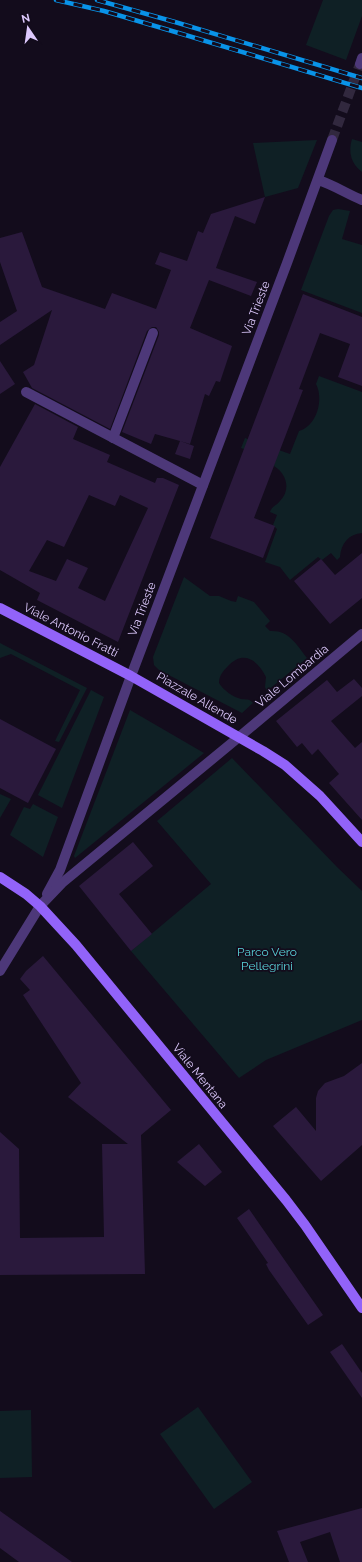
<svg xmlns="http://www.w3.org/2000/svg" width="362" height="1562" font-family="Raleway,sans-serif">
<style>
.green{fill:#0f2025}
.building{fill:#2a193c;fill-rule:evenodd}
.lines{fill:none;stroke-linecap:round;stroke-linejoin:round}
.minor-tunnel{stroke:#31283e;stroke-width:10;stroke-dasharray:10 5;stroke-linecap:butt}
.minor{stroke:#4d3879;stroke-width:10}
.tertiary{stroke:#4d3879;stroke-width:10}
.secondary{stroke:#9263f9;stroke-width:10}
.rail-casing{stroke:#0993e8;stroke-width:4.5}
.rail{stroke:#130c1c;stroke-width:3;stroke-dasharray:9;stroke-linecap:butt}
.labels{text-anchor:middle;stroke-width:3.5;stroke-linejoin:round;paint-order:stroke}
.street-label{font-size:12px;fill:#ddc9fd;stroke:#130c1c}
.park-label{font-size:12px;fill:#59d4d9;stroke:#130c1c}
</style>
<rect width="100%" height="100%" fill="#130c1c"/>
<g class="green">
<path d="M323 0H362V16L346 60 306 45Z"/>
<path d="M352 139 362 142V172C351 164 348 152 352 139Z"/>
<path d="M317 140 298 188 265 197 253 143Z"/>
<path d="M338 209 350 211 342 239 362 245V313L301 290 329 216 333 210Z"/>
<path d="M319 376 362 392V533C349 534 341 543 340 557L337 560 331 553 322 560 318 557 290 580 280 567 265 562 277 529 273 525 277 515 270 512C272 506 276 506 280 501 291 490 287 474 274 466L275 460 241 448 245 438 290 454 299 431C317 426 324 399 316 384Z"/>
<path d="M184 577 210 596H219L231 601 236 602 238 596 254 602 270 621 265 626 270 631C289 630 296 644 307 658L267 691 265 687 266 677C257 659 243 650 228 666 223 671 219 676 219 683 223 690 233 697 241 699 246 700 249 698 253 703L242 713 159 670 154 665 153 657Z"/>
<path d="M0 643 87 688 59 742 55 741 80 690 11 654 0 658Z"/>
<path d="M91 690 104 697 62 808 38 795Z"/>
<path d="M130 710 204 753 75 858 74 856Z"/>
<path d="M232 758 337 867 362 891V1020L266 1060 239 1078 131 951 211 884 157 821Z"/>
<path d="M0 794 11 799 0 818Z"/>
<path d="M33 804 58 817 43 857 10 835 24 807 30 809Z"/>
<path d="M198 1407 252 1482 214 1509 160 1434Z"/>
<path d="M31 1410 32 1477 0 1478V1411Z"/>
</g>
<g class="building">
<path d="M265 197 255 224 235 216 216 268 257 282 251 296 209 280 190 328 232 346 220 382 216 381 209 396 205 394 190 444 180 441 194 446 190 459 175 454 180 441 155 434 151 444 122 432 159 335V332L156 327H152L147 331 110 429 32 388 23 372 34 365 52 310 0 345V322L17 311 0 262V238L22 232 42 287 105 309 112 293 156 309 171 270 155 264 160 252 187 261 198 231 203 233 211 214Z"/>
<path d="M303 294 362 317V386L338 377 350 344 320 333 299 389 303 390 254 518 275 526 263 558 210 538Z"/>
<path d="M0 361 15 384 0 394Z"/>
<path d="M35 404 78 427 73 439 110 455 107 462 155 483 157 478H163L179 485 118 642 37 600 40 593 0 570V467ZM89 495 115 506 120 495 148 508 105 601 78 588 88 568 67 559 56 581 29 571 47 540 64 547Z"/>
<path d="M362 553V598L330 624 294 581 321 559 335 575Z"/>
<path d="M354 679 362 688V696L331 721 355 748 362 742V820L329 783 339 774 318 749 312 755 302 743 297 747 276 721 327 680 337 692Z"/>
<path d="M0 719 56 749 28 803 0 788Z"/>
<path d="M133 842 153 866 119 894 152 934 131 951 79 886Z"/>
<path d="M43 956 171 1110 141 1135 145 1274 0 1275V1132L19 1149 20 1238 104 1237 102 1144H128L68 1097 81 1083 23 995 30 990 20 979 26 971Z"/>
<path d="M362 1063V1145L321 1181 273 1126 296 1107 316 1131V1098L318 1091 325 1083 344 1076Z"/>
<path d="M199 1144 222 1172 205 1186 177 1162Z"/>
<path d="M249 1209 323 1315 308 1325 269 1270 266 1264 268 1263 237 1218Z"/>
<path d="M342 1344 362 1373V1398L330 1352Z"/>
<path d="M362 1508V1562H340L330 1532 300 1542 308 1562H289L277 1531Z"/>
<path d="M0 1511 72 1562H19L0 1548Z"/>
</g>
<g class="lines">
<path class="minor-tunnel" d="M332 140 360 64"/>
<g class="minor">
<path d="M360 64 362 58"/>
<path d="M318 180C334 185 347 194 362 200"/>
<path d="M26 392 203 485"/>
<path d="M113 438 153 333"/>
<path d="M131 676 287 263 332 140"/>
<path d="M239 737 362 634"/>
<path d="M0 971 40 906"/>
</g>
<g class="tertiary">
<path d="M47 894 60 870 131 676"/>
<path d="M40 906 62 883 239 737"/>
</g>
<g class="secondary">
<path d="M0 608 131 676 263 751 285 765 320 796 362 842"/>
<path d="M0 877 26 894 40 906 76 945 286 1200 305 1225 362 1308"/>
</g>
<defs>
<g id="rail">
<path d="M56 0 104 11 172 31 362 88"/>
<path d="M97 0 175 22 362 78"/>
</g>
</defs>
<use href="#rail" class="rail-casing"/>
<use href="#rail" class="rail"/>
</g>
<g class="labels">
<g class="street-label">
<text transform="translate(256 308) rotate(-69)" y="4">Via Trieste</text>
<text transform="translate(142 609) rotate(-69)" y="4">Via Trieste</text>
<text transform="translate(71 630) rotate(27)" y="4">Viale Antonio Fratti</text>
<text transform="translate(292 676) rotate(-40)" y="4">Viale Lombardia</text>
<text transform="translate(197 698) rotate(30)" y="4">Piazzale Allende</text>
<text transform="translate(200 1076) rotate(51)" y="4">Viale Mentana</text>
</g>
<g class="park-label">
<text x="267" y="956">Parco Vero<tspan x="267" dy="14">Pellegrini</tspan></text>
</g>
</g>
<g transform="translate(28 28) rotate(347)" stroke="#130c1c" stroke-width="3" paint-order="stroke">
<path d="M0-3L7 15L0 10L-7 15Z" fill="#ddc9fd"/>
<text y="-6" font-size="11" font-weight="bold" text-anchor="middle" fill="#ddc9fd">N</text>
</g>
</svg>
